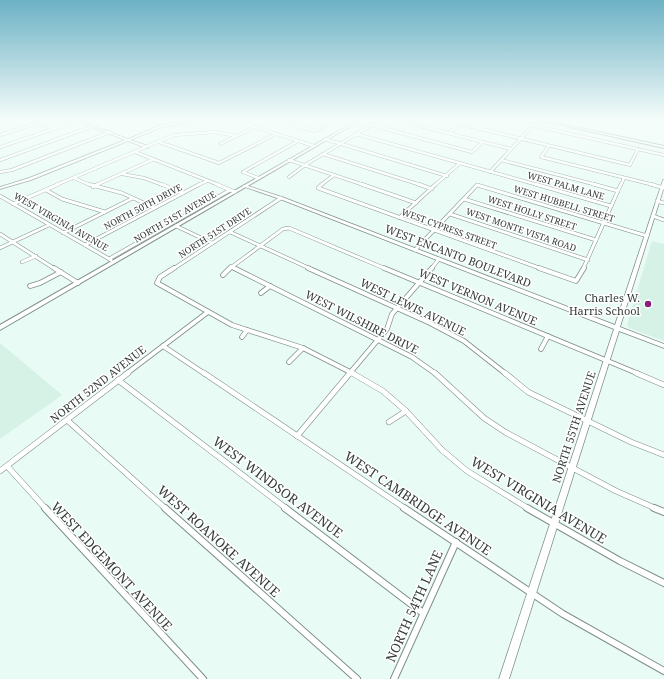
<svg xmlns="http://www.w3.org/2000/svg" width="664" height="679" font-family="'Noto Serif',serif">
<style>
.built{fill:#d6f1e6}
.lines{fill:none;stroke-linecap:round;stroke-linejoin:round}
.street-far4-casing{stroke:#7e8f88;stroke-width:3.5}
.street-far3-casing{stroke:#7e8f88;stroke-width:4}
.street-far2-casing{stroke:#7e8f88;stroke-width:5.5}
.street-far1-casing{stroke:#7e8f88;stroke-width:6}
.street-casing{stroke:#7e8f88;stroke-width:8}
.secondary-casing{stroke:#7e8f88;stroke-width:1.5}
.primary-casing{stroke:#7e8f88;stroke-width:2}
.street-far4{stroke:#fff;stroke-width:2.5}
.street-far3{stroke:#fff;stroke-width:3}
.street-far2{stroke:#fff;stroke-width:4}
.street-far1{stroke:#fff;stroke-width:5}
.street{stroke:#fff;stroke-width:6}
.secondary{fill:#fff;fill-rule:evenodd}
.primary{fill:#fff;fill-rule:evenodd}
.poi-dot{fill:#8b1b7e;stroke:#fff;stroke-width:1.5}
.labels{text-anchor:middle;stroke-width:3;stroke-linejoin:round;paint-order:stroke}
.far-street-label{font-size:9px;fill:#353c39;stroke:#fff}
.street-label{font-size:11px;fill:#353c39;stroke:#fff}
.poi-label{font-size:11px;fill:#353c39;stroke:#fff;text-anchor:end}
.near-street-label{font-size:13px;fill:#353c39;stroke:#fff}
</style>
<rect width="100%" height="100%" fill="#e8fbf4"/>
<g class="built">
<path d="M652 241 664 244V341L629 328 627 325Z"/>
<path d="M0 343 62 395 0 439Z"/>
</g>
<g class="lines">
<defs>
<g id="street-far4">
<path d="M123 120 134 123 144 120"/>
<path d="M233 120 314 146"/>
<path d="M276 120 315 131 336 120"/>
<path d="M323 120 332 122"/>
<path d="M396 120 511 149"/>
<path d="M509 120 664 155"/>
<path d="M500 122 502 120"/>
<path d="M0 124 14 120"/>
<path d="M460 124 630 165 638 149"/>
<path d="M371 125 472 152 483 142"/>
<path d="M449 133 466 120"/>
<path d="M356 134 538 185"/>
<path d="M0 135 35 124 53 128"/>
<path d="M325 139 447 176"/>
<path d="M159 142 219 163 276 134"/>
<path d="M220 144 255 127"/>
<path d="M549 146 541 157 654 185"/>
<path d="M0 147 80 120"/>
<path d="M135 152 219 185"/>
<path d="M323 154 421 185"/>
<path d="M0 160 93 126"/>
<path d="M289 160 364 185"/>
<path d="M501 160 597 185"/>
<path d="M0 172 12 170 110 132"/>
<path d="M243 172 298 141"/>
<path d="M243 172 258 178"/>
<path d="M490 172 538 120"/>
<path d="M122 174 144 178 163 185"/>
<path d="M289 177 305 165 380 120"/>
<path d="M74 178 90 185"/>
<path d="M56 185 174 135 215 132 236 136"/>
<path d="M96 185 154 159"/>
<path d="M198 185 207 181"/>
<path d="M321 185 334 175"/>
<path d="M435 185 460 163"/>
<path d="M477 185H479"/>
<path d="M621 185 624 178"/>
</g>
<g id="street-far3">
<path d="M88 184 122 193 155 208"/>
<path d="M161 184 183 193"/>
<path d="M216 184 235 192"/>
<path d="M322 184 318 188 542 269"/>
<path d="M361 184 416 203"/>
<path d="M418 184 432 189"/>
<path d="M535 184 611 206"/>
<path d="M593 184 618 191"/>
<path d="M650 184 664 188"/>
<path d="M93 187 99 184"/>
<path d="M46 190 62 199 105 212"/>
<path d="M0 196 111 260"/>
<path d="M464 199 596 240"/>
<path d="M657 201 664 203"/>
<path d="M13 204 59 184"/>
<path d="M450 214 588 260"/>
<path d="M653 216 664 220"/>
<path d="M399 218 436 184"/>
<path d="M176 226 212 243"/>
<path d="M230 232 311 269"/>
<path d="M63 233 133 198"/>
<path d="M0 234 55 269"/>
<path d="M85 245 200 184"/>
<path d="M0 248 49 225"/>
<path d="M415 250 477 185 647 236"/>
<path d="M109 259 230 190"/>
<path d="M22 262 36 256"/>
<path d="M231 266 236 269"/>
<path d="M173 269 281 198"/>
<path d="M229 269 283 229 289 228 386 269"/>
<path d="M431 269 439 259"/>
<path d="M583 269 621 184"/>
</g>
<g id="street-far2">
<path d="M54 268 78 283"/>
<path d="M174 268 160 277 157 283 232 325 303 348 354 374"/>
<path d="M234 268 412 357 436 374"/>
<path d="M308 268 430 323 464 341 506 374"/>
<path d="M384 268 639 374"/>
<path d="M539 268 576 281 584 268"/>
<path d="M223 275 230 268"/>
<path d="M30 286 40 283 61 272"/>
<path d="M261 293 270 286"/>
<path d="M242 337 247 330"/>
<path d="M163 346 205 374"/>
<path d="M541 349 548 336"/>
<path d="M289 362 303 348"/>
<path d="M126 374 208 312"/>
<path d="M349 374 387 329 392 314 432 268"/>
</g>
<g id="street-far1">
<path d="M204 373 406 509"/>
<path d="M352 373 383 391 406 411 442 450 467 471 529 509"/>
<path d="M435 373 484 418 505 432 616 491 657 509"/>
<path d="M505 373 528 392 631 442 664 455"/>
<path d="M636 373 664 385"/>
<path d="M118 380 287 509"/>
<path d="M67 420 166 509"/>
<path d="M389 422 406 411"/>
<path d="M297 436 350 373"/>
<path d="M7 466 46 509"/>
<path d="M0 471 128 373"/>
</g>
<g id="street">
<path d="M45 508 203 679"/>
<path d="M165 508 357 679"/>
<path d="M285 508 423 613"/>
<path d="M404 508 563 614 664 671"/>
<path d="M527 508 620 561 664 583"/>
<path d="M654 508 664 512"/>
<path d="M394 679 456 542"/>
</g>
<g id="secondary">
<path d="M75 120H77L128 139 159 126 173 123 217 120H222L221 121 173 125 160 128 130 140 148 146V148H146L128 141 31 180 0 189V187L29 178 125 140Z"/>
<path d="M663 180H664V187L620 327 664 344V348L619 331 509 679H499L614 329 280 199 242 186 245 185 282 197 615 325Z"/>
</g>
<g id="primary">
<path d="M358 120H361L0 330V325Z"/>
<path d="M539 120H543L664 146V148Z"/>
</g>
</defs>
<use href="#street-far4" class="street-far4-casing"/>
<use href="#street-far3" class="street-far3-casing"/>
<use href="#street-far2" class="street-far2-casing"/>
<use href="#street-far1" class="street-far1-casing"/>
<use href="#street" class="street-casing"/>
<use href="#secondary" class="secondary-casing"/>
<use href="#primary" class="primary-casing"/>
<use href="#street-far4" class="street-far4"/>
<use href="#street-far3" class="street-far3"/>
<use href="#street-far2" class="street-far2"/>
<use href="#street-far1" class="street-far1"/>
<use href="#street" class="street"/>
<use href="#secondary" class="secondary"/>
<use href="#primary" class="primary"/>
</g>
<linearGradient id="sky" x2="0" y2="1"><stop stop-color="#6cb1c5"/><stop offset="0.56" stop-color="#f5fdfa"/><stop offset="1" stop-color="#f5fdfa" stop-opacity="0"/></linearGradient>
<rect width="664" height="215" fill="url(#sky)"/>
<circle class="poi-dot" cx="648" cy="304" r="4"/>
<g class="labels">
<g class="far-street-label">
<text transform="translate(566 186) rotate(16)" y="3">WEST PALM LANE</text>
<text transform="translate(564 204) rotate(17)" y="3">WEST HUBBELL STREET</text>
<text transform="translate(143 207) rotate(-28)" y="3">NORTH 50TH DRIVE</text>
<text transform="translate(532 213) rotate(18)" y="3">WEST HOLLY STREET</text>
<text transform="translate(175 217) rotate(-30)" y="3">NORTH 51ST AVENUE</text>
<text transform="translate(61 222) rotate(30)" y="3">WEST VIRGINIA AVENUE</text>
<text transform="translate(449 229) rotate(20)" y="3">WEST CYPRESS STREET</text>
<text transform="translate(521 230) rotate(19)" y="3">WEST MONTE VISTA ROAD</text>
<text transform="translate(215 233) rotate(-33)" y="3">NORTH 51ST DRIVE</text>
</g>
<g class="street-label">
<text transform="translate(458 256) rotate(21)" y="4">WEST ENCANTO BOULEVARD</text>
<text transform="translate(478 297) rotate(23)" y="4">WEST VERNON AVENUE</text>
<text transform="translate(413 307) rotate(26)" y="4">WEST LEWIS AVENUE</text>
<text transform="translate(362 322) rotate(27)" y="4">WEST WILSHIRE DRIVE</text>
<text transform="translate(98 384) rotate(-38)" y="4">NORTH 52ND AVENUE</text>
<text transform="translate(574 427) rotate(-72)" y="4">NORTH 55TH AVENUE</text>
</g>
<g class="poi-label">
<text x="640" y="302">Charles W.<tspan x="640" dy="13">Harris School</tspan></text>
</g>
<g class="near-street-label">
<text transform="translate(278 487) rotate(37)" y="5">WEST WINDSOR AVENUE</text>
<text transform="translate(539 500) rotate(31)" y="5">WEST VIRGINIA AVENUE</text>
<text transform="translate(418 503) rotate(34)" y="5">WEST CAMBRIDGE AVENUE</text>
<text transform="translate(219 541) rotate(42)" y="5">WEST ROANOKE AVENUE</text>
<text transform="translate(112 566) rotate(47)" y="5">WEST EDGEMONT AVENUE</text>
<text transform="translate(414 606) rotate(-66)" y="5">NORTH 54TH LANE</text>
</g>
</g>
</svg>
